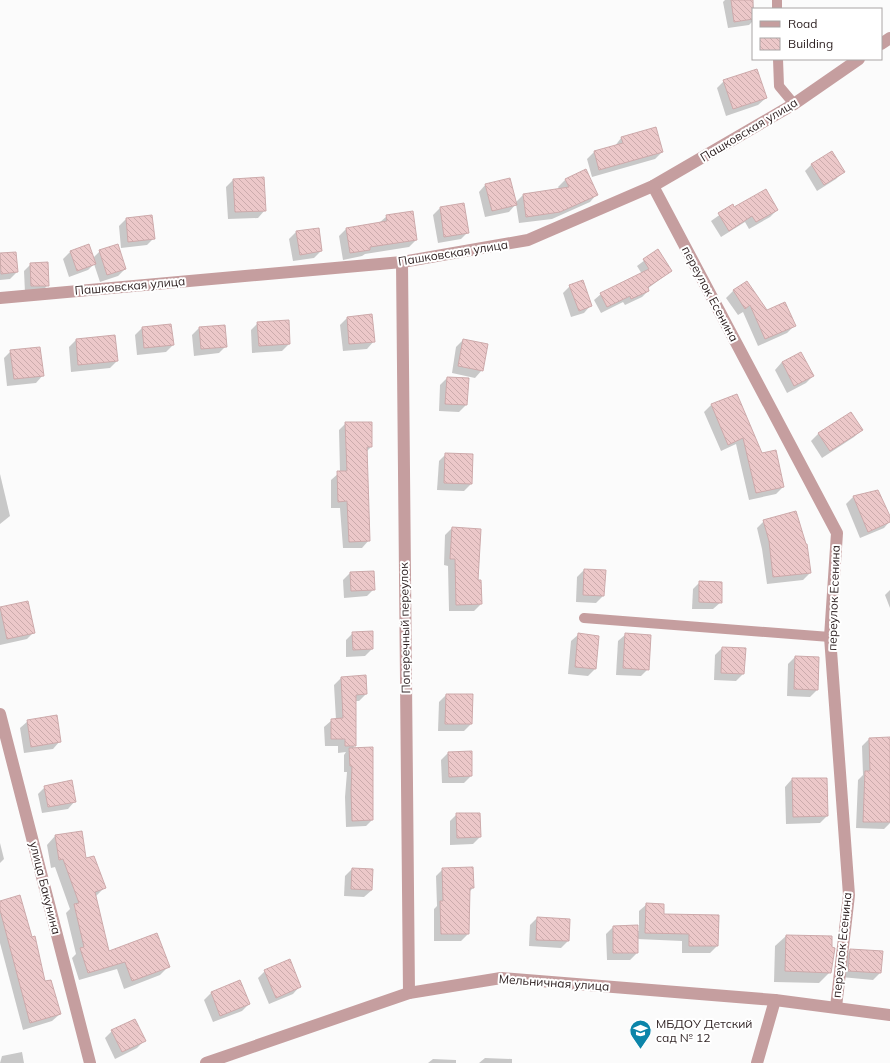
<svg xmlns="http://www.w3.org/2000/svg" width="890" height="1063" font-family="Mulish,sans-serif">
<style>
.shadow{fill:#0003}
.building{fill:url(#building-back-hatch);stroke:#cdaaab}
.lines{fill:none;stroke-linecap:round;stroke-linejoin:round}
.lane{stroke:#c59e9f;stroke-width:10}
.street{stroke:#c59e9f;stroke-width:12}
.labels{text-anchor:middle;stroke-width:4;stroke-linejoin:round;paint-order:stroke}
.street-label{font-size:12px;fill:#2b1e1f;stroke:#fff}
.poi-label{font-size:12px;fill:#2b1e1f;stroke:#fff;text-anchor:start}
</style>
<defs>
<pattern id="building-back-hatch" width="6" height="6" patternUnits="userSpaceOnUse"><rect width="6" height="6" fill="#ecc8c9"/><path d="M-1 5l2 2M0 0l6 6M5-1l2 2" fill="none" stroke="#cbabac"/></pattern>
</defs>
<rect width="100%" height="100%" fill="#fbfbfb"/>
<g class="shadow">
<path d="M725 0H753L754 9H753V21L749 25 728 28 723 2Z"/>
<path d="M724 81 766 98 758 105 726 116 717 88Z"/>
<path d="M621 138 662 152 655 159 592 177 587 159 594 152 615 146Z"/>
<path d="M812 164 843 172 836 179 817 191 805 171Z"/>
<path d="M566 179 597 194 590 202 552 219 519 223 516 204 509 212 485 217 479 192 486 184 515 203 523 195 560 190 558 187Z"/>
<path d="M233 180 265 210 258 218 228 219 226 187Z"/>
<path d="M463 204 468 232 461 239 438 243 433 215 440 208Z"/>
<path d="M732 206 734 208 777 210 770 217 749 229 745 222 721 237 711 221Z"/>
<path d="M387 216 416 240 409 247 365 254 362 256 343 260 339 236 346 229 379 223Z"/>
<path d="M126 219 154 238 147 245 121 248 119 226Z"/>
<path d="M296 232 321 251 314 258 293 261 289 239Z"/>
<path d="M88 246 93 258 100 251 125 269 118 276 100 282 94 264 88 270 69 277 63 259 70 252Z"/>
<path d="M657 251 671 271 647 289 648 291 642 297 625 305 623 302 601 313 594 300 601 294 642 274 637 266Z"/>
<path d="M15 253 17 272 10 279 0 280V254Z"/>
<path d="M31 264 48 285 40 293H25L24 271Z"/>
<path d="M747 283 766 311 794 326 787 333 758 346 743 312 738 315 726 298 733 291Z"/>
<path d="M570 286 591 305 584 313 571 317 563 293Z"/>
<path d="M371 315 374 341 367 349 343 351 340 325 347 318Z"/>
<path d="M258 323 289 344 282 351 252 353 251 330Z"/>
<path d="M142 328 173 345 166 352 137 355 135 335Z"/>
<path d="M199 328 226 346 219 353 194 356 192 335Z"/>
<path d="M76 340 117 361 110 368 71 372 69 347Z"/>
<path d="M463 340 482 370 475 378 452 373 456 347Z"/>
<path d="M11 351 43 375 36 383 7 386 4 358Z"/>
<path d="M782 362 813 376 806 383 787 393 775 370Z"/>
<path d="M447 378 466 405 459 412 439 411 440 385Z"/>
<path d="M736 395 761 454 783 487 776 494 749 500 736 444 721 451 704 412 711 405Z"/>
<path d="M851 413 862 430 854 437 822 458 811 441 818 434Z"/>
<path d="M346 423 371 447 366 452 369 540 362 548H343L340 508H331V480L340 472 339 430Z"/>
<path d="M446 454 471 484 464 491 437 490 439 461Z"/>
<path d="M0 474 10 516 0 524Z"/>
<path d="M877 491 890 521 884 528 860 538 846 504 853 497Z"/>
<path d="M764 521 810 573 803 580 767 584 762 549 757 528Z"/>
<path d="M452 528 477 581 481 604 474 611H449L448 566 444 565 445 535Z"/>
<path d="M584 570 603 596 596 603 576 602 577 577Z"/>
<path d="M350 573 374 589 367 596 344 598 343 580Z"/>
<path d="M700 582 721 602 713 609H692L693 589Z"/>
<path d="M890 590V608L885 595Z"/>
<path d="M27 602 34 632 27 639 0 645V608Z"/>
<path d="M353 633 372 649 365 656 346 657V640Z"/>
<path d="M579 634 595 669 588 676 568 674 571 641Z"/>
<path d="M626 634 648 669 641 676 616 675 618 641Z"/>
<path d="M722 648 743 674 736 681 714 680 715 655Z"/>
<path d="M795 657 817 690 810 697 787 696 788 664Z"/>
<path d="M341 678 366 694 359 701H355V745L352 749 372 820 366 826 346 827 345 797 347 772H344V755L346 752 338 753V746H325L324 727 332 720H336L334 685Z"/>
<path d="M446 695H472L471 724 464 731H438L439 702Z"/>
<path d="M28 721 60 741 53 749 24 753 20 728Z"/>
<path d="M889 738 890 823 884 829 856 828 858 780 863 775 862 746 869 739Z"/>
<path d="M448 753 471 776 464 783H442L441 760Z"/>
<path d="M792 779H826L827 816 820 823 786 824 785 787Z"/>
<path d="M45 787 75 801 68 809 42 813 38 794Z"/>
<path d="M457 814 480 837 473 844 450 845V821Z"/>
<path d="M55 836 86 860 104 888 95 897 109 952 168 967 160 975 124 989 117 969 79 980 72 958 76 954 66 913 70 909 55 867 51 868 47 845Z"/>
<path d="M0 843 4 859 0 863Z"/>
<path d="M352 869 372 890 364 897 344 896 345 876Z"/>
<path d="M443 869 473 888 469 892 468 934 461 941H434V909L437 906 436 876Z"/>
<path d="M0 902 60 1014 52 1021 23 1030 0 943Z"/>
<path d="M647 904 663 915 717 946 710 953H682V941L637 939V953L630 960H607L606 934 613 927 639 931V911Z"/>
<path d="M537 918 568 941 561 948 529 946 530 925Z"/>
<path d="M786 936 831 948 830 972 819 983 774 982 775 946Z"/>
<path d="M851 950 880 973 873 980 841 977 844 957Z"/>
<path d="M265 971 300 986 293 994 269 1004 258 978Z"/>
<path d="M239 981 249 1004 242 1011 213 1022 204 1000 211 993Z"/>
<path d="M112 1031 144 1041 137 1048 115 1059 105 1038Z"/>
<path d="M22 1052 24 1063H0L2 1056Z"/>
<path d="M485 1058 512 1059V1063H479Z"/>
<path d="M433 1059 456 1060V1063H428Z"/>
</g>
<g class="building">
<path d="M731 0H753V19L734 22Z"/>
<path d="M757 69 767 98 733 109 723 80Z"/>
<path d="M656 127 663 152 599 170 594 151 623 143 621 137Z"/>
<path d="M832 151 845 172 824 185 811 164Z"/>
<path d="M586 169 598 195 560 212 526 217 523 194 569 187 565 179Z"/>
<path d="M264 177 266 211 235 212 233 179Z"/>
<path d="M510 178 517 205 492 211 485 184Z"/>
<path d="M766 189 778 210 756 222 752 216 729 231 718 213 733 204 734 207Z"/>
<path d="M464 203 469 233 444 237 440 207Z"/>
<path d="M413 211 417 240 370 247V250L350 253 346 228 387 221 386 215Z"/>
<path d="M152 215 155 239 128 242 126 218Z"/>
<path d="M319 228 322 251 300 255 296 231Z"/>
<path d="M89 244 96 264 77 271 70 251Z"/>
<path d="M118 244 126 269 107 275 99 250Z"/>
<path d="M658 249 672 271 648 287 649 291 631 299 630 296 607 307 600 293 649 269 643 259Z"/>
<path d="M16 252 18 272 1 274 0 253Z"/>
<path d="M48 262 49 286H31L30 263Z"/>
<path d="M583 280 592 306 579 311 569 285Z"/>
<path d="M747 281 767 310 785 302 796 326 765 339 750 305 745 309 733 290Z"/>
<path d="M372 314 375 342 349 344 347 317Z"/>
<path d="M289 320 290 344 259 346 257 322Z"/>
<path d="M171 324 174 345 144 348 142 327Z"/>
<path d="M225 325 227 347 201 349 199 327Z"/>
<path d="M115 335 118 361 78 365 76 339Z"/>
<path d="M463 339 488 344 483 371 458 366Z"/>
<path d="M40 347 44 376 14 379 10 350Z"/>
<path d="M801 352 814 376 794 386 782 362Z"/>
<path d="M447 377 469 378 467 405 445 404Z"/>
<path d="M737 394 762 453 776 450 784 487 756 493 743 438 728 445 711 404Z"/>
<path d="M851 412 863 430 830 451 818 433Z"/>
<path d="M345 422H372V447H367L370 541 349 542 347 501 338 502 337 471H347Z"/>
<path d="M445 453 473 454 472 484 444 483Z"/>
<path d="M878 490 890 516V522L868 532 853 496Z"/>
<path d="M796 511 806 544H807L811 573 773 577 769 541 763 520Z"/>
<path d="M452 527 481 529 478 580H481L482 604 456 605 455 559H450Z"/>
<path d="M584 569 606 570 604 596 583 595Z"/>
<path d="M374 571 375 590 351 591 350 572Z"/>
<path d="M699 581 722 582V603L699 602Z"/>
<path d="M28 601 35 633 7 639 0 607Z"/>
<path d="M373 631V649L353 650 352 632Z"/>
<path d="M578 633 599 636 596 669 575 667Z"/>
<path d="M625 633 651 635 649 670 623 668Z"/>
<path d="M722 647 746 648 744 674 721 673Z"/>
<path d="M795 656 819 657 818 690 794 689Z"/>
<path d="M366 675 367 694 356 695V746H345V739H331V719L343 718 341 677Z"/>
<path d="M446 694H473L472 724H445Z"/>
<path d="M57 715 61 742 31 747 27 720Z"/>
<path d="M890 737V822H863L865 771H870L869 738Z"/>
<path d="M373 747V820L352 821 351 791 352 766H350L349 748Z"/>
<path d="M472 751V776L449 777 448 752Z"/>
<path d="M792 778H827L828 816 793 817Z"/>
<path d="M72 780 76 802 48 807 44 786Z"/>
<path d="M456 813H480L481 837 457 838Z"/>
<path d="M82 831 86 858 94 856 106 888 95 892 109 951 157 933 170 967 132 981 125 962 88 973 80 948 84 947 74 904 79 903 63 859 59 860 55 835Z"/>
<path d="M473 867 474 888H470L469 934H441L440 901H443L442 868Z"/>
<path d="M352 868 373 869 372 890 351 889Z"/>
<path d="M20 895 32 937 35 936 45 981 51 980 61 1014 30 1023 0 910V901Z"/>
<path d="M646 903 664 904V914L719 915 718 946H689V934L645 933Z"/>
<path d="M537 917 570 919 569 941 536 940Z"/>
<path d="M638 925V953H613V926Z"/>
<path d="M786 935 832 936V947L835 948 831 973 785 971Z"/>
<path d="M850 949 883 951 881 973 848 971Z"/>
<path d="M290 959 301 987 276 998 264 970Z"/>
<path d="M240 980 250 1004 220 1016 211 992Z"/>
<path d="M135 1019 146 1041 122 1052 111 1030Z"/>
</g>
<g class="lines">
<g class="lane">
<path d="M777 0V9"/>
<path d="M778 59 779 86 794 104"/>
<path d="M584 618 830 637"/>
</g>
<g class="street">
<path d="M881 44 890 38"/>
<path d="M653 186 837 533 830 637 849 895 836 1007"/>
<path d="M402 262 409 993"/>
<path d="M0 298 402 262 528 240 653 186 794 104 859 59"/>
<path d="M0 714 90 1063"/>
<path d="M206 1063 409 993 501 978 775 1000 890 1015"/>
<path d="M757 1063 775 1000"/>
</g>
</g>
<defs>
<symbol id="school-pin" viewBox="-11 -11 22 30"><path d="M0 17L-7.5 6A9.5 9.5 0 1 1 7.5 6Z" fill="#0c85a9" stroke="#fff"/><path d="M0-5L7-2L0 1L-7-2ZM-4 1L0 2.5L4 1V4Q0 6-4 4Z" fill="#fff"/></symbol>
</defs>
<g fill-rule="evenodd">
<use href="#school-pin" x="628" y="1018" width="25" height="34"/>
</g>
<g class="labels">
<g class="street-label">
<text transform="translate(749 130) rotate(-31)" y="4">Пашковская улица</text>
<text transform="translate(453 253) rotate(-9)" y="4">Пашковская улица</text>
<text transform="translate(130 286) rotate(-5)" y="4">Пашковская улица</text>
<text transform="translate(710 294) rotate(62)" y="4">переулок Есенина</text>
<text transform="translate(834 598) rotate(-88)" y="4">переулок Есенина</text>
<text transform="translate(405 628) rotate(-91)" y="4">Поперечный переулок</text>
<text transform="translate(45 888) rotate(76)" y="4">улица Бакунина</text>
<text transform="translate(842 945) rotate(-84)" y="4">переулок Есенина</text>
<text transform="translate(554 983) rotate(4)" y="4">Мельничная улица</text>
</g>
<g class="poi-label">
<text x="656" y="1028">МБДОУ Детский<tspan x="656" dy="14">сад № 12</tspan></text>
</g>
</g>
<rect x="752" y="8" width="130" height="52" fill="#ffffff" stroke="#aaa5a5"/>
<rect x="760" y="21" width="20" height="6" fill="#c59e9f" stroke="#aaa5a5"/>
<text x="788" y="28" font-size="12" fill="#2b1e1f">Road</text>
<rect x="760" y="38" width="20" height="12" fill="url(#building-back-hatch)" stroke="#aaa5a5"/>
<text x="788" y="48" font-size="12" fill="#2b1e1f">Building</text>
</svg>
